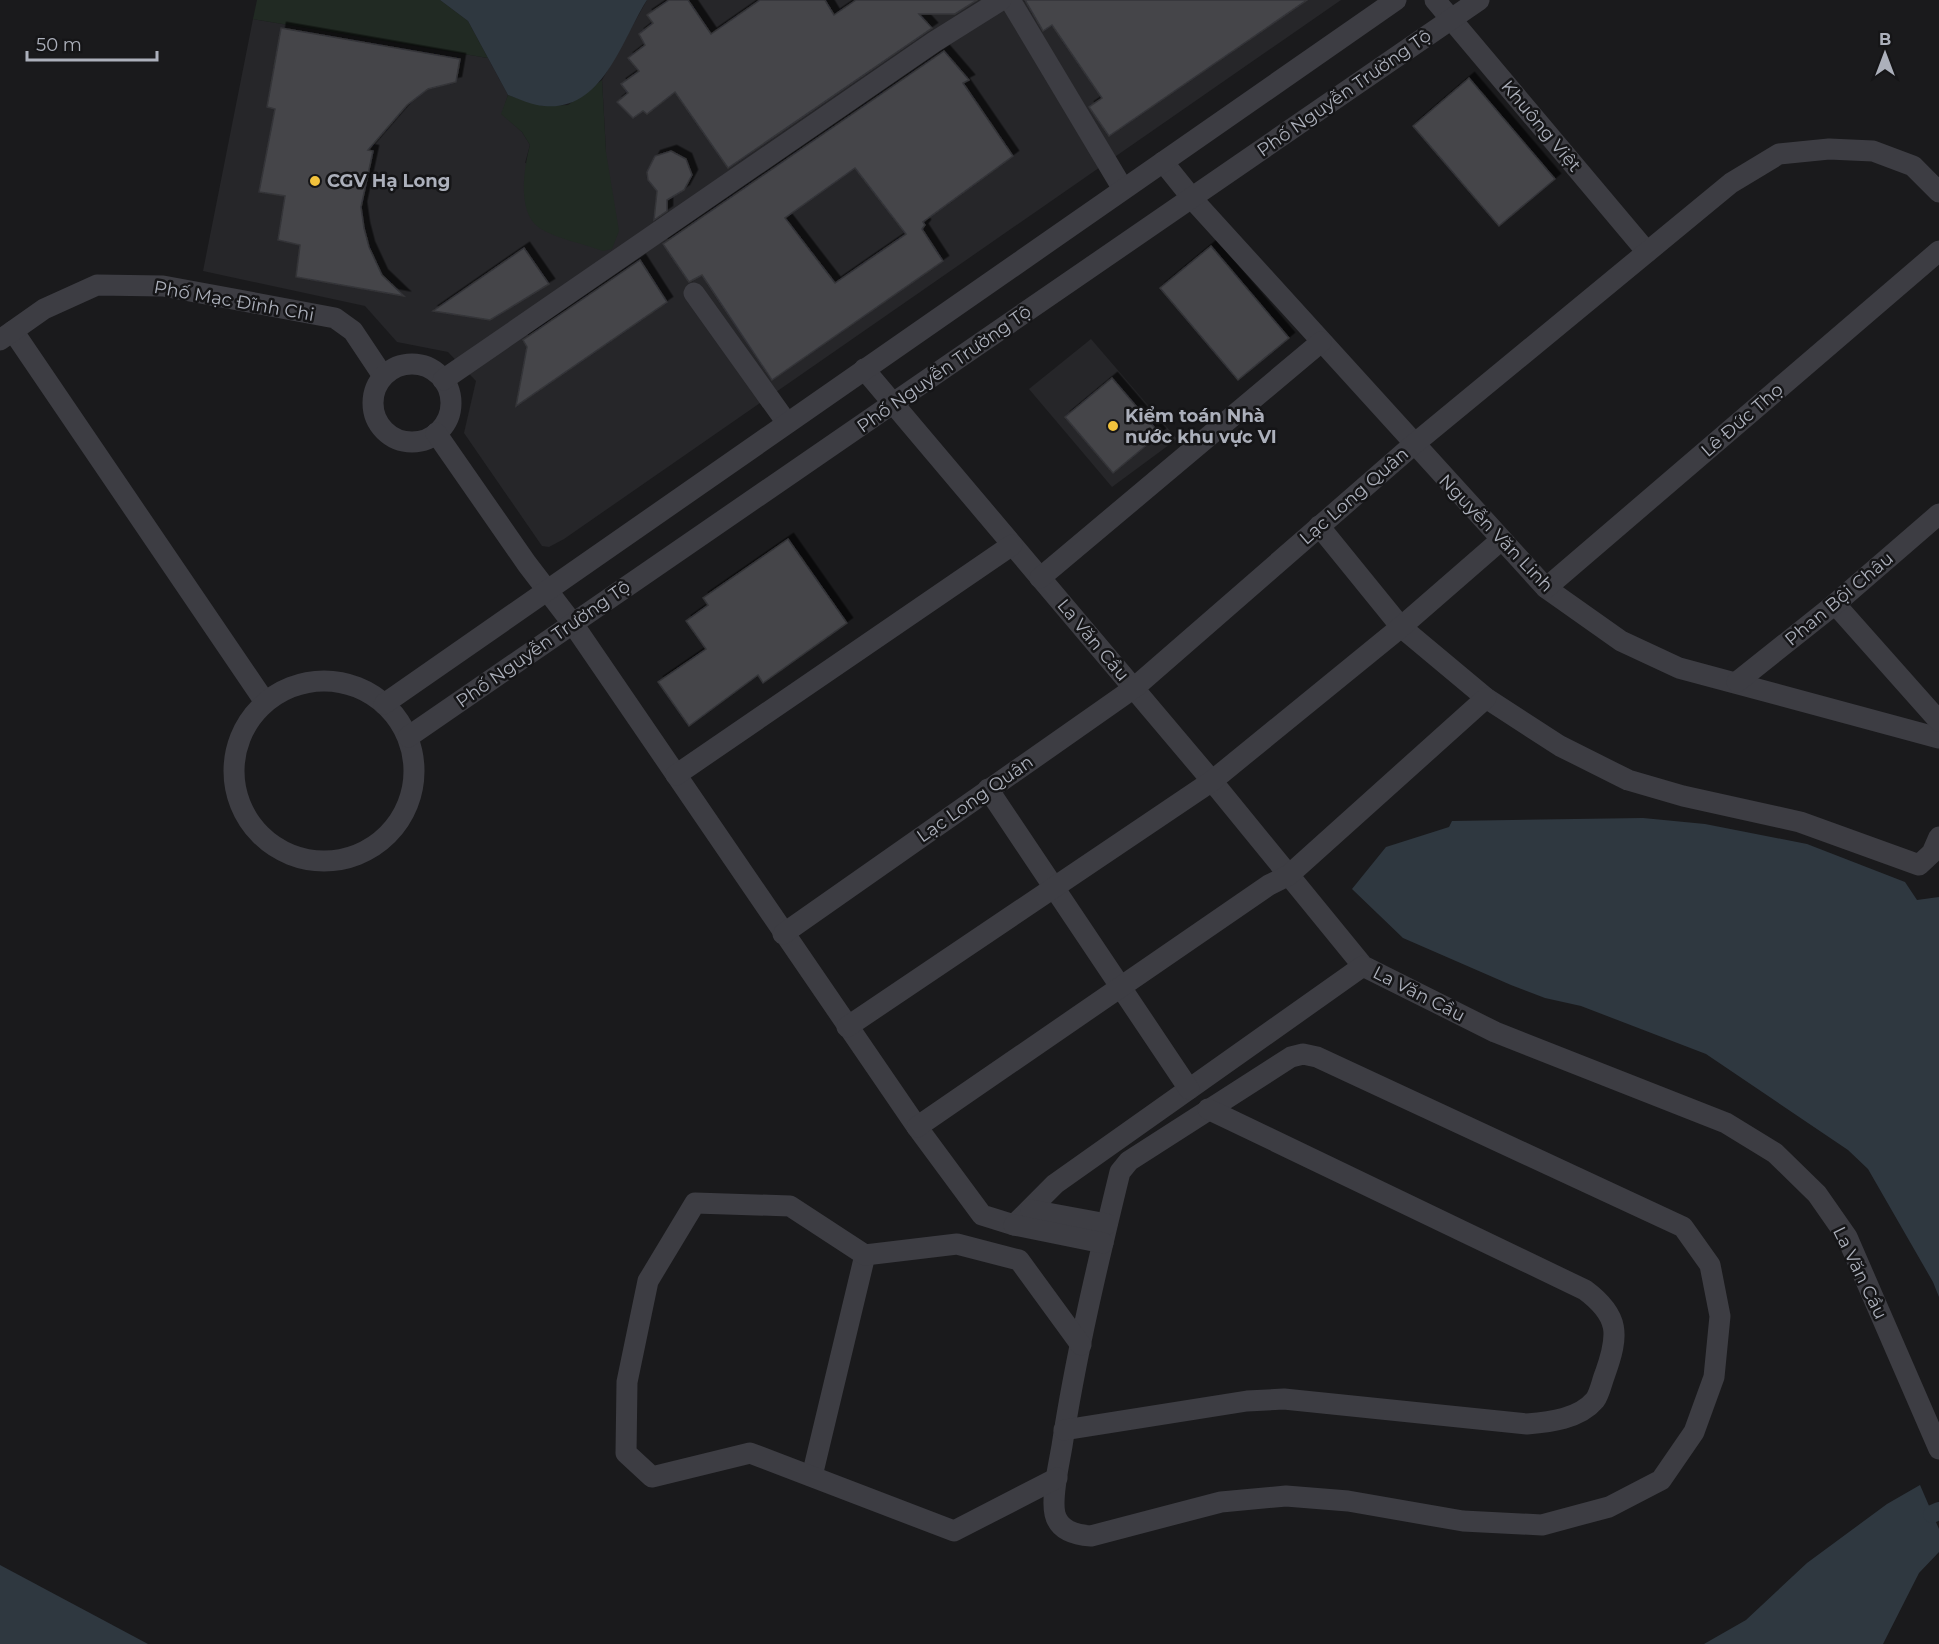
<svg xmlns="http://www.w3.org/2000/svg" width="1939" height="1644" font-family="Montserrat,sans-serif">
<style>
.built{fill:#262629}
.green{fill:#212a23}
.water{fill:#2f3840}
.lines{fill:none;stroke-linecap:round;stroke-linejoin:round}
.canal{stroke:#2f3840;stroke-width:18}
.building{fill:#444549;stroke:#343438;stroke-width:1.5;fill-rule:evenodd;filter:url(#shadow)}
.minor{stroke:#3d3d43;stroke-width:21}
.poi-dot{fill:#f2c23c;stroke:#151517;stroke-width:2}
.labels{text-anchor:middle;stroke-width:5;stroke-linejoin:round;paint-order:stroke}
.street-label{font-size:18px;fill:#acb0bb;stroke:#151517}
.poi-label{font-size:18px;font-weight:bold;fill:#acb0bb;stroke:#151517;text-anchor:start}
</style>
<defs>
<filter id="shadow"><feDropShadow dx="5.5" dy="-5.5" stdDeviation="0" flood-color="#0009"/></filter>
</defs>
<rect width="100%" height="100%" fill="#1a1a1c"/>
<g class="built">
<path d="M647 0H1341L564 539 549 547 542 546 464 433 476 381 448 352 397 342 365 306 203 271 253 19 488 58 508 95 502 114 522 132 530 145 525 163 606 152 602 80Z"/>
<path d="M1091 339 1177 439 1112 487 1029 389Z"/>
</g>
<g class="green">
<path d="M257 0H440L468 21 488 58 253 19Z"/>
<path d="M602 80 606 152 619 231 612 249 603 251C584 244 558 239 541 229 516 214 524 168 530 145L522 132 501 114 508 95 543 106 568 105Z"/>
</g>
<g class="water">
<path d="M440 0H647C622 39 603 112 544 106 532 105 519 99 508 95L468 21Z"/>
<path d="M1643 818 1705 824 1807 844 1905 882 1917 900 1939 897V1321V1297L1933 1282 1868 1169 1848 1150 1706 1054 1581 1006 1545 998 1511 985 1403 938 1352 889 1386 847 1449 827 1452 821Z"/>
<path d="M1920 1485 1939 1529V1552L1919 1573 1883 1644H1704L1746 1620 1807 1563 1887 1504Z"/>
<path d="M0 1565 148 1644H0Z"/>
</g>
<g class="lines">
<path class="canal" d="M1932 1514 1939 1511"/>
</g>
<g class="building">
<path d="M669 0H688L711 34 760 0H825L834 15 856 0H977L955 14H919L932 28 728 168 675 92 647 114 643 111 633 118 617 102 628 93 621 84 639 71 628 58 645 45 639 34 653 23 647 15Z"/>
<path d="M1025 0H1307L1109 136 1089 107 1102 98 1052 25 1043 31Z"/>
<path d="M281 28 460 59 456 82 428 89 407 105 368 150 373 151 361 207 364 228 369 247 382 275 404 296 296 277 300 245 278 240 285 196 259 192 275 109 267 107Z"/>
<path d="M944 51 969 80 963 83 1013 156 923 222 925 225 922 229 943 261 772 380 702 275 689 282 663 244ZM855 168 906 234 835 283 785 218Z"/>
<path d="M1469 78 1555 179 1499 226 1413 126Z"/>
<path d="M671 151 686 159 692 175 684 190 667 200V211L654 220 657 191 648 180 647 172 655 156Z"/>
<path d="M1211 246 1289 338 1238 380 1160 288Z"/>
<path d="M524 248 549 284 490 320 433 311Z"/>
<path d="M640 260 667 302 516 406 527 347 523 340Z"/>
<path d="M1112 378 1160 434 1113 473 1065 417Z"/>
<path d="M788 539 847 623 763 683 758 675 689 726 658 682 706 649 686 621 708 605 703 598Z"/>
</g>
<g class="lines">
<g class="minor">
<path d="M1010 0 1123 189"/>
<path d="M1435 0 1647 252"/>
<path d="M1163 162 1196 203 1546 588 1621 641 1679 668 1939 738"/>
<path d="M694 293 787 423"/>
<path d="M13 331 265 702"/>
<path d="M0 340 44 309 97 285 163 286 335 318 353 331 383 376"/>
<circle cx="412" cy="403" r="39"/>
<path d="M864 369 1212 781 1363 966 1495 1032 1726 1123 1775 1153 1817 1194 1847 1237 1939 1449"/>
<path d="M443 380 934 42 1001 0"/>
<path d="M436 433 527 564 573 624 917 1127 982 1215 1014 1225 1055 1184 1363 966"/>
<path d="M1319 526 1401 627 1486 698 1560 746 1628 780 1683 796 1800 822 1919 865 1932 853 1939 837"/>
<path d="M1040 578 1321 342"/>
<path d="M1546 588 1939 251"/>
<path d="M1835 604 1939 721"/>
<circle cx="324" cy="771" r="90"/>
<path d="M1737 682 1835 604 1939 514"/>
<path d="M384 704 1396 0"/>
<path d="M408 737 1479 0"/>
<path d="M676 775 1012 545"/>
<path d="M988 789 1189 1089"/>
<path d="M783 934 1134 688 1413 445 1731 183 1779 154 1829 149 1873 151 1913 166 1939 192"/>
<path d="M847 1027 1212 781 1401 627 1501 540"/>
<path d="M1303 1054 1317 1057 1683 1227 1710 1265 1720 1316 1714 1377 1694 1432 1661 1480 1609 1507 1542 1525 1463 1521 1348 1501 1286 1496 1221 1502 1091 1536C1076 1535 1059 1531 1055 1514 1051 1497 1059 1464 1062 1446 1076 1354 1098 1262 1120 1172L1129 1161 1291 1057Z"/>
<path d="M917 1127 1269 885 1289 875 1486 698"/>
<path d="M1031 1210 1107 1224"/>
<path d="M1014 1225 1103 1243"/>
<path d="M1064 1430 1247 1401 1284 1399 1527 1424C1550 1422 1579 1419 1595 1400 1600 1393 1602 1381 1605 1374 1619 1335 1620 1316 1585 1290L1208 1109"/>
<path d="M812 1476 865 1255"/>
<path d="M1057 1478 954 1531 750 1453 652 1477 626 1453 627 1382 648 1281 695 1203 790 1206 865 1255 957 1244 1019 1260 1081 1345"/>
</g>
</g>
<g class="poi-dot">
<circle cx="315" cy="181" r="6"/>
<circle cx="1113" cy="426" r="6"/>
</g>
<g class="labels">
<g class="street-label">
<text transform="translate(1344 93) rotate(-35)" y="6">Phố Nguyễn Trường Tộ</text>
<text transform="translate(1541 126) rotate(50)" y="6">Khuông Việt</text>
<text transform="translate(234 301) rotate(10)" y="6">Phố Mạc Đĩnh Chi</text>
<text transform="translate(944 369) rotate(-35)" y="6">Phố Nguyễn Trường Tộ</text>
<text transform="translate(1742 420) rotate(-41)" y="6">Lê Đức Thọ</text>
<text transform="translate(1354 496) rotate(-41)" y="6">Lạc Long Quân</text>
<text transform="translate(1496 533) rotate(46)" y="6">Nguyễn Văn Linh</text>
<text transform="translate(1839 599) rotate(-40)" y="6">Phan Bội Châu</text>
<text transform="translate(1093 640) rotate(50)" y="6">La Văn Cầu</text>
<text transform="translate(543 644) rotate(-35)" y="6">Phố Nguyễn Trường Tộ</text>
<text transform="translate(975 799) rotate(-35)" y="6">Lạc Long Quân</text>
<text transform="translate(1419 994) rotate(27)" y="6">La Văn Cầu</text>
<text transform="translate(1860 1273) rotate(64)" y="6">La Văn Cầu</text>
</g>
<g class="poi-label">
<text x="327" y="187">CGV Hạ Long</text>
<text x="1125" y="422">Kiểm toán Nhà<tspan x="1125" dy="21">nước khu vực VI</tspan></text>
</g>
</g>
<g transform="translate(1885 54)" stroke="#151517" stroke-width="4.5" paint-order="stroke">
<path d="M0-4.5L10 22L0 15L-10 22Z" fill="#acb0bb"/>
<text y="-9" font-size="16" font-weight="bold" text-anchor="middle" fill="#acb0bb">B</text>
</g>
<path d="M27 51v9h130v-9" fill="none" stroke="#acb0bb" stroke-width="3"/>
<text x="36" y="51" font-size="18" fill="#acb0bb" stroke="#151517" stroke-width="4.5" paint-order="stroke">50 m</text>
</svg>
